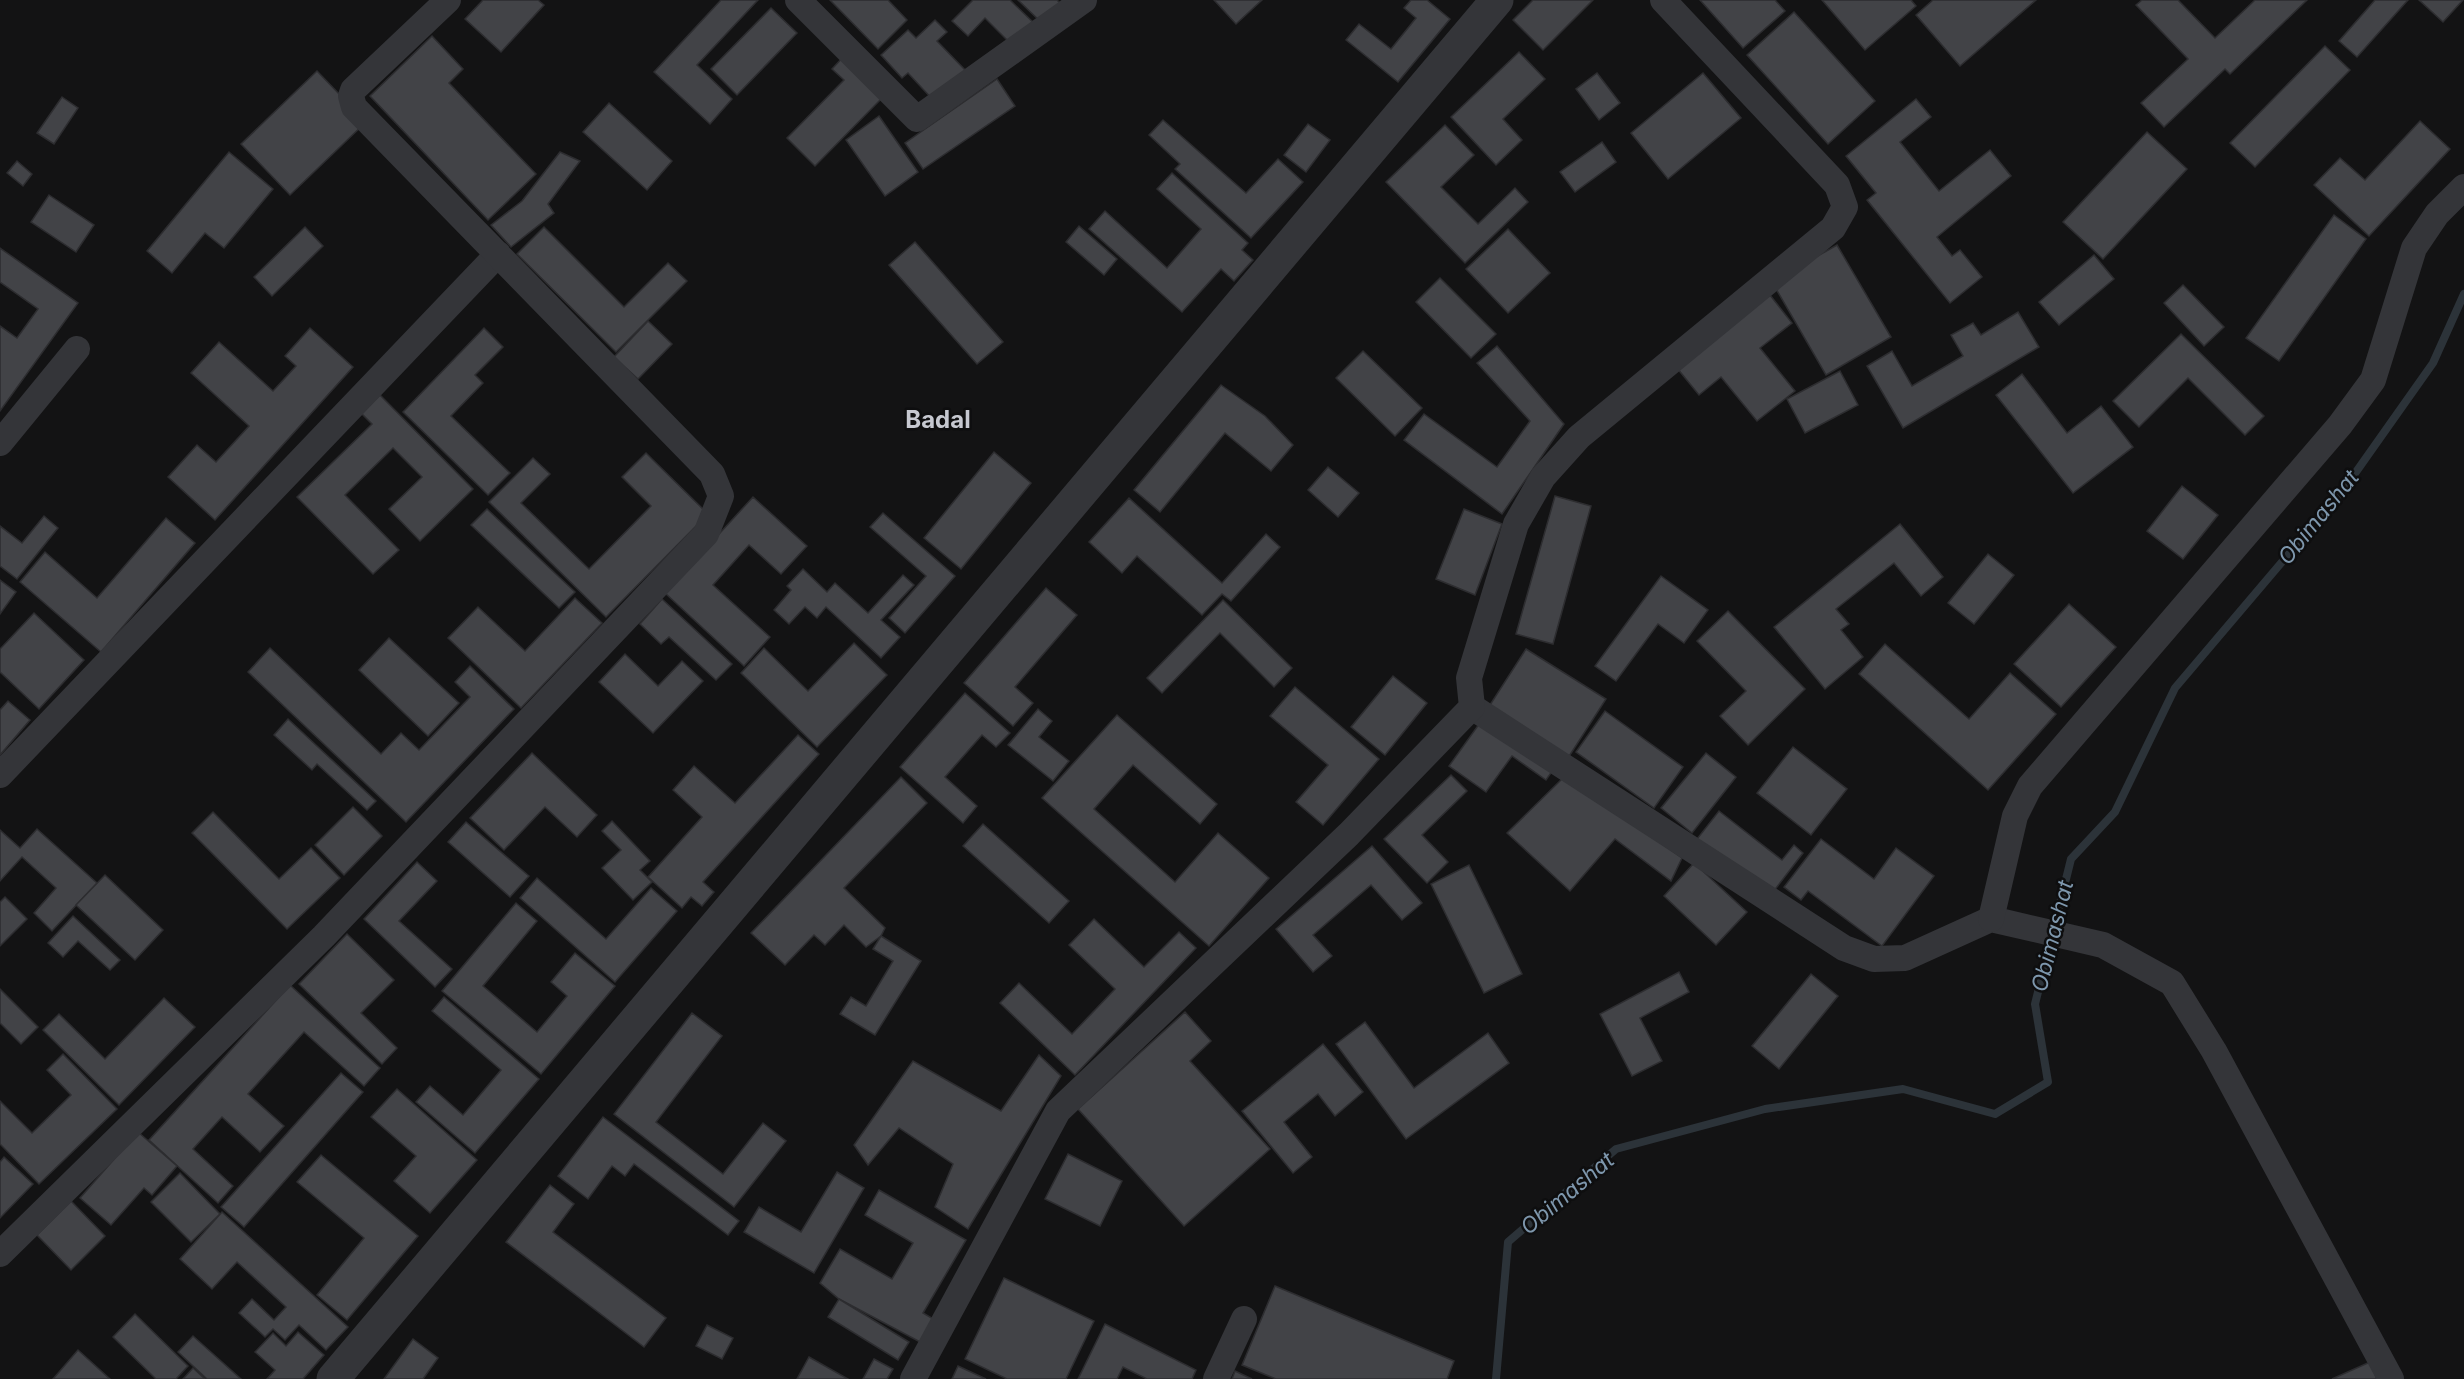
<svg xmlns="http://www.w3.org/2000/svg" width="2464" height="1379" font-family="Inter,sans-serif">
<style>
.lines{fill:none;stroke-linecap:round;stroke-linejoin:round}
.stream{stroke:#2c3339;stroke-width:8}
.building{fill:#424347;stroke:#2d2d30;stroke-width:1.5}
.minor{stroke:#343539;stroke-width:26}
.tertiary{stroke:#343539;stroke-width:33}
.labels{text-anchor:middle;stroke-width:5;stroke-linejoin:round;paint-order:stroke}
.water-label{font-size:22px;font-style:italic;fill:#7e97ad;stroke:#0e0e0f}
.quarter-label{font-size:24px;font-weight:bold;fill:#c6c8d0;stroke:#0e0e0f}
</style>
<rect width="100%" height="100%" fill="#131314"/>
<g class="lines">
<path class="stream" d="M1496 1379 1508 1242 1616 1149 1765 1109 1903 1089 1995 1114 2048 1082 2035 1004 2071 859 2115 812 2175 688 2344 489 2433 363 2464 294"/>
</g>
<g class="building">
<path d="M483 0H538L544 5 501 52 465 19Z"/>
<path d="M721 0H758L697 65 732 99 710 124 654 72Z"/>
<path d="M830 0H888L907 20 878 49Z"/>
<path d="M973 0H1010L1038 27 1016 49 985 18 968 36 952 21Z"/>
<path d="M1018 0H1057L1063 6 1044 25Z"/>
<path d="M1214 0H1262L1236 24Z"/>
<path d="M1411 0H1427L1450 19 1398 82 1346 40 1359 24 1391 49 1416 18 1404 8Z"/>
<path d="M1533 0H1593L1543 50 1513 20Z"/>
<path d="M1700 0H1775L1785 11 1743 48Z"/>
<path d="M1822 0H1911L1916 6 1865 50Z"/>
<path d="M1933 0H2036L1960 66 1916 15Z"/>
<path d="M2142 0H2178L2215 38 2255 0H2307L2230 74 2225 69 2164 127 2141 103 2188 59 2136 5Z"/>
<path d="M2375 0H2408L2357 57 2339 41Z"/>
<path d="M2419 0H2463L2443 22Z"/>
<path d="M771 8 797 33 737 95 711 69Z"/>
<path d="M1794 12 1875 101 1828 144 1747 55Z"/>
<path d="M935 20 947 32 937 41 967 72 935 102 908 73 902 78 881 55 908 30 916 38Z"/>
<path d="M432 36 463 69 449 83 536 174 488 220 370 96Z"/>
<path d="M2325 46 2350 70 2255 167 2230 143Z"/>
<path d="M1519 52 1545 79 1503 119 1522 140 1496 165 1451 117Z"/>
<path d="M844 56 884 96 815 166 787 138 844 80 832 69Z"/>
<path d="M317 71 366 122 290 195 241 144Z"/>
<path d="M1597 73 1620 103 1599 120 1576 89Z"/>
<path d="M1703 73 1741 118 1668 179 1631 133Z"/>
<path d="M997 79 1015 106 923 169 905 143Z"/>
<path d="M62 97 78 108 54 144 37 133Z"/>
<path d="M1916 99 1931 117 1900 142 1939 191 1990 150 2011 176 1937 237 1952 256 1960 250 1982 277 1950 303 1867 200 1876 193 1846 156Z"/>
<path d="M609 103 672 161 647 190 583 132Z"/>
<path d="M879 116 918 172 885 196 846 140Z"/>
<path d="M1163 120 1246 193 1278 159 1303 182 1251 238 1175 169 1180 164 1149 135Z"/>
<path d="M2420 121 2450 149 2369 236 2314 185 2340 158 2365 180Z"/>
<path d="M1308 124 1330 140 1306 172 1284 155Z"/>
<path d="M1445 125 1474 155 1441 187 1478 224 1515 188 1528 202 1465 263 1386 182Z"/>
<path d="M2147 132 2187 169 2103 259 2063 222Z"/>
<path d="M1602 142 1616 162 1575 192 1560 172Z"/>
<path d="M229 152 273 189 224 248 205 233 172 273 147 251Z"/>
<path d="M560 152 580 161 548 204 554 213 511 247 491 225 522 201Z"/>
<path d="M17 161 32 174 23 186 7 173Z"/>
<path d="M1172 173 1248 243 1242 250 1253 260 1234 281 1221 269 1182 312 1089 229 1105 211 1167 268 1201 229 1157 189Z"/>
<path d="M49 195 94 225 76 252 31 222Z"/>
<path d="M2334 215 2366 239 2279 361 2246 338Z"/>
<path d="M1079 226 1117 259 1104 275 1066 242Z"/>
<path d="M305 227 323 246 272 296 254 277Z"/>
<path d="M544 227 624 307 668 263 687 281 616 352 517 254Z"/>
<path d="M1508 229 1550 273 1508 313 1466 269Z"/>
<path d="M915 242 1003 342 977 364 889 265Z"/>
<path d="M1837 245 1891 337 1826 375 1772 282Z"/>
<path d="M0 248 78 303 0 411V326L17 338 38 309 0 282Z"/>
<path d="M2094 255 2114 279 2059 325 2039 302Z"/>
<path d="M1440 278 1496 334 1471 358 1416 302Z"/>
<path d="M2183 285 2224 327 2204 346 2164 303Z"/>
<path d="M1770 295 1792 323 1760 348 1795 391 1757 421 1721 377 1699 395 1677 368Z"/>
<path d="M2018 312 2039 347 1903 428 1867 366 1892 351 1912 386 1963 356 1951 335 1973 323 1981 335Z"/>
<path d="M648 321 672 344 638 379 614 357Z"/>
<path d="M310 328 353 367 215 520 168 477 197 445 216 462 249 426 191 373 219 342 273 391 296 366 285 356Z"/>
<path d="M484 328 503 347 475 375 483 383 451 416 510 473 488 495 403 412Z"/>
<path d="M2181 334 2264 416 2245 435 2188 378 2139 427 2113 401Z"/>
<path d="M1497 346 1564 424 1502 514 1404 440 1424 414 1497 467 1530 421 1477 363Z"/>
<path d="M1363 351 1422 408 1395 436 1336 378Z"/>
<path d="M1840 371 1858 405 1805 433 1787 399Z"/>
<path d="M2022 374 2067 433 2101 406 2133 447 2073 493 1996 395Z"/>
<path d="M1221 385 1265 416 1293 445 1271 471 1225 433 1160 512 1134 490Z"/>
<path d="M380 395 473 489 420 541 389 509 422 477 393 448 345 495 399 550 373 574 297 497 372 424 361 413Z"/>
<path d="M994 452 1031 483 961 569 924 538Z"/>
<path d="M646 453 708 514 606 617 489 502 533 458 550 474 521 503 589 569 651 506 622 477Z"/>
<path d="M1328 467 1359 493 1338 517 1308 490Z"/>
<path d="M2182 486 2218 515 2183 559 2147 531Z"/>
<path d="M1555 496 1591 506 1553 644 1516 634Z"/>
<path d="M753 497 807 546 781 574 749 545 713 585 770 637 744 666 665 593Z"/>
<path d="M1129 498 1222 583 1266 534 1280 547 1231 601 1222 594 1202 615 1137 556 1122 573 1089 542Z"/>
<path d="M487 509 575 592 559 608 471 525Z"/>
<path d="M1464 509 1502 524 1475 595 1436 579Z"/>
<path d="M883 513 955 576 905 633 889 618 926 576 870 527Z"/>
<path d="M44 516 58 528 17 579 0 566V526L22 543Z"/>
<path d="M166 518 195 543 101 652 20 582 45 552 97 598Z"/>
<path d="M1900 524 1943 577 1921 596 1894 563 1836 609 1849 624 1841 630 1863 657 1825 689 1774 627Z"/>
<path d="M1988 554 2014 575 1974 624 1948 603Z"/>
<path d="M803 569 827 592 835 583 868 613 903 575 914 585 881 620 900 637 881 658 826 607 817 618 805 607 789 624 774 610 791 590 787 586Z"/>
<path d="M1661 576 1708 610 1684 643 1658 624 1616 681 1595 666Z"/>
<path d="M0 580 16 592 0 614Z"/>
<path d="M1046 588 1077 615 1015 687 1033 703 1013 726 964 683Z"/>
<path d="M575 598 602 623 521 708 448 638 478 607 525 651Z"/>
<path d="M662 599 732 664 716 680 669 637 661 644 640 624Z"/>
<path d="M1223 600 1292 668 1274 687 1220 633 1162 693 1147 678Z"/>
<path d="M2069 604 2116 647 2061 707 2014 664Z"/>
<path d="M1728 611 1805 689 1748 745 1720 716 1746 691 1697 641Z"/>
<path d="M34 613 84 660 39 709 0 672V649Z"/>
<path d="M389 638 459 703 428 736 359 670Z"/>
<path d="M854 643 887 675 817 747 741 673 764 648 808 691Z"/>
<path d="M1885 644 1969 719 2010 673 2056 714 1988 790 1859 674Z"/>
<path d="M270 648 381 754 401 733 419 750 470 697 455 682 470 666 514 709 406 822 248 672Z"/>
<path d="M1526 649 1606 699 1568 758 1488 708Z"/>
<path d="M625 654 658 686 682 661 703 681 653 733 599 682Z"/>
<path d="M1393 676 1427 703 1385 755 1351 727Z"/>
<path d="M1295 687 1379 759 1323 825 1296 802 1328 765 1270 716Z"/>
<path d="M965 693 1010 733 996 747 982 735 945 777 977 806 963 823 900 767Z"/>
<path d="M8 701 30 720 0 755V710Z"/>
<path d="M1038 709 1052 721 1039 737 1069 761 1053 781 1008 745Z"/>
<path d="M1605 711 1683 767 1654 808 1576 752Z"/>
<path d="M1117 715 1217 804 1200 824 1133 765 1094 809 1175 882 1218 833 1269 878 1209 946 1042 798Z"/>
<path d="M288 719 376 801 367 810 317 764 312 770 274 735Z"/>
<path d="M1482 720 1553 770 1546 780 1512 756 1486 792 1449 766Z"/>
<path d="M798 735 819 754 703 882 714 892 702 906 691 897 682 908 648 877 702 817 673 790 694 766 735 803Z"/>
<path d="M1793 747 1847 789 1811 835 1757 793Z"/>
<path d="M532 753 597 815 577 837 545 807 504 850 470 818Z"/>
<path d="M1706 753 1736 777 1692 833 1661 808Z"/>
<path d="M1451 775 1467 791 1422 835 1448 862 1427 883 1384 839Z"/>
<path d="M1565 776 1682 858 1671 881 1615 839 1570 891 1507 833Z"/>
<path d="M901 777 927 803 844 888 885 928 881 936 866 947 844 925 825 945 814 935 785 965 751 933Z"/>
<path d="M353 807 382 836 344 875 315 845Z"/>
<path d="M1719 811 1782 860 1794 845 1803 853 1770 896 1697 839Z"/>
<path d="M213 812 279 879 311 848 340 878 287 929 192 833Z"/>
<path d="M612 821 650 861 640 870 652 882 633 900 602 868 621 850 602 831Z"/>
<path d="M466 822 529 876 510 897 448 842Z"/>
<path d="M983 824 1069 901 1049 923 963 846Z"/>
<path d="M37 829 97 883 52 931 34 913 56 888 22 857 0 881V830L20 848Z"/>
<path d="M1821 839 1874 879 1896 848 1934 876 1882 946 1808 891 1801 900 1784 887Z"/>
<path d="M1372 846 1422 903 1402 920 1371 885 1313 935 1332 956 1313 972 1276 929Z"/>
<path d="M417 862 437 881 399 921 452 969 435 987 364 919Z"/>
<path d="M1694 863 1747 912 1716 945 1664 896Z"/>
<path d="M1469 865 1522 974 1484 993 1431 884Z"/>
<path d="M105 875 163 930 135 960 76 905Z"/>
<path d="M537 878 606 939 651 888 677 911 615 982 520 898Z"/>
<path d="M5 897 27 919 0 946V902Z"/>
<path d="M516 903 537 921 483 986 537 1032 567 996 551 982 575 953 615 986 541 1074 442 991Z"/>
<path d="M73 916 120 960 110 970 78 941 63 957 48 943Z"/>
<path d="M1094 919 1144 967 1179 932 1196 948 1075 1075 1000 1003 1019 983 1072 1034 1115 989 1069 945Z"/>
<path d="M347 934 394 980 361 1013 397 1048 382 1064 299 984Z"/>
<path d="M881 936 921 961 875 1035 840 1014 851 997 866 1006 893 961 873 949Z"/>
<path d="M1679 972 1689 992 1640 1018 1662 1061 1632 1076 1600 1014Z"/>
<path d="M1811 974 1838 996 1779 1069 1752 1046Z"/>
<path d="M290 985 380 1068 364 1086 304 1032 248 1094 284 1126 260 1152 222 1117 193 1149 233 1186 218 1203 149 1140Z"/>
<path d="M0 989 38 1027 21 1044 0 1023Z"/>
<path d="M444 997 539 1079 475 1153 416 1102 430 1086 463 1115 501 1070 432 1011Z"/>
<path d="M164 998 195 1027 119 1105 43 1030 59 1014 105 1059Z"/>
<path d="M1185 1012 1211 1041 1190 1061 1270 1149 1184 1226 1078 1109Z"/>
<path d="M692 1013 722 1036 656 1122 723 1174 763 1123 786 1141 734 1207 614 1114Z"/>
<path d="M1365 1022 1414 1088 1488 1033 1509 1063 1406 1139 1336 1044Z"/>
<path d="M1323 1044 1363 1092 1335 1116 1318 1094 1284 1122 1312 1157 1293 1173 1242 1111Z"/>
<path d="M63 1054 117 1109 39 1184 0 1144V1101L32 1133 71 1095 47 1070Z"/>
<path d="M1039 1055 1061 1076 968 1229 935 1207 953 1164 899 1128 868 1165 854 1145 913 1061 1001 1111Z"/>
<path d="M341 1073 363 1092 244 1227 221 1207Z"/>
<path d="M397 1089 477 1160 430 1213 394 1181 416 1156 371 1117Z"/>
<path d="M603 1117 739 1221 728 1235 634 1164 625 1176 612 1166 588 1199 558 1176Z"/>
<path d="M138 1132 177 1166 152 1195 144 1188 111 1225 80 1198Z"/>
<path d="M1068 1154 1122 1181 1100 1226 1045 1199Z"/>
<path d="M321 1155 418 1236 347 1320 317 1295 364 1238 297 1182Z"/>
<path d="M4 1157 33 1184 0 1218V1162Z"/>
<path d="M837 1172 864 1188 814 1273 744 1232 759 1207 801 1232Z"/>
<path d="M180 1173 220 1214 191 1242 151 1202Z"/>
<path d="M550 1185 574 1204 553 1232 666 1318 644 1347 506 1242Z"/>
<path d="M879 1190 966 1240 923 1313 935 1320 922 1343 839 1299 820 1283 840 1249 892 1279 913 1243 865 1215Z"/>
<path d="M71 1201 105 1236 71 1270 37 1235Z"/>
<path d="M222 1212 348 1327 326 1350 299 1325 285 1340 273 1329 265 1337 239 1313 252 1299 274 1320 286 1307 237 1262 212 1289 180 1259Z"/>
<path d="M1004 1278 1094 1321 1066 1379H1007L965 1359Z"/>
<path d="M1275 1286 1454 1361 1447 1379H1276L1242 1365Z"/>
<path d="M839 1299 909 1342 898 1360 828 1317Z"/>
<path d="M135 1314 188 1366 176 1379H156L113 1337Z"/>
<path d="M1105 1324 1196 1370 1192 1379H1147L1123 1367 1117 1379H1078Z"/>
<path d="M707 1325 733 1338 722 1359 696 1346Z"/>
<path d="M298 1332 324 1355 303 1379H267L275 1370 255 1352 273 1333 286 1346Z"/>
<path d="M193 1336 241 1379H207L178 1352Z"/>
<path d="M413 1339 438 1358 423 1379H384Z"/>
<path d="M78 1350 110 1379H53Z"/>
<path d="M809 1357 848 1379H797Z"/>
<path d="M874 1359 893 1369 887 1379H863Z"/>
<path d="M2370 1362 2377 1379H2332Z"/>
<path d="M958 1366 986 1379H952Z"/>
<path d="M193 1368 205 1379H183Z"/>
<path d="M1235 1371 1252 1379H1232Z"/>
</g>
<g class="lines">
<g class="minor">
<path d="M798 0 917 119 1084 0"/>
<path d="M0 443 77 349"/>
<path d="M1472 707 1844 948 1874 959 1905 958 1991 919 2103 945 2172 983 2214 1051 2391 1379"/>
<path d="M0 775 498 254"/>
<path d="M1991 919 2015 816 2030 786 2340 425 2373 380 2414 248 2437 214 2464 187"/>
<path d="M0 1254 324 936 706 534 721 496 712 474 354 107 351 96 353 90 448 0"/>
<path d="M913 1379 1058 1111 1349 834 1472 707 1469 678 1516 524 1543 477 1579 437 1833 228 1845 207 1837 185 1663 0"/>
<path d="M1216 1379 1244 1319"/>
</g>
<path class="tertiary" d="M333 1379 1497 0"/>
</g>
<g class="labels">
<g class="water-label">
<text transform="translate(2318 517) rotate(-51)" y="8">Obimashat</text>
<text transform="translate(2052 936) rotate(-76)" y="8">Obimashat</text>
<text transform="translate(1567 1193) rotate(-40)" y="8">Obimashat</text>
</g>
<g class="quarter-label">
<text x="938" y="428">Badal</text>
</g>
</g>
</svg>
